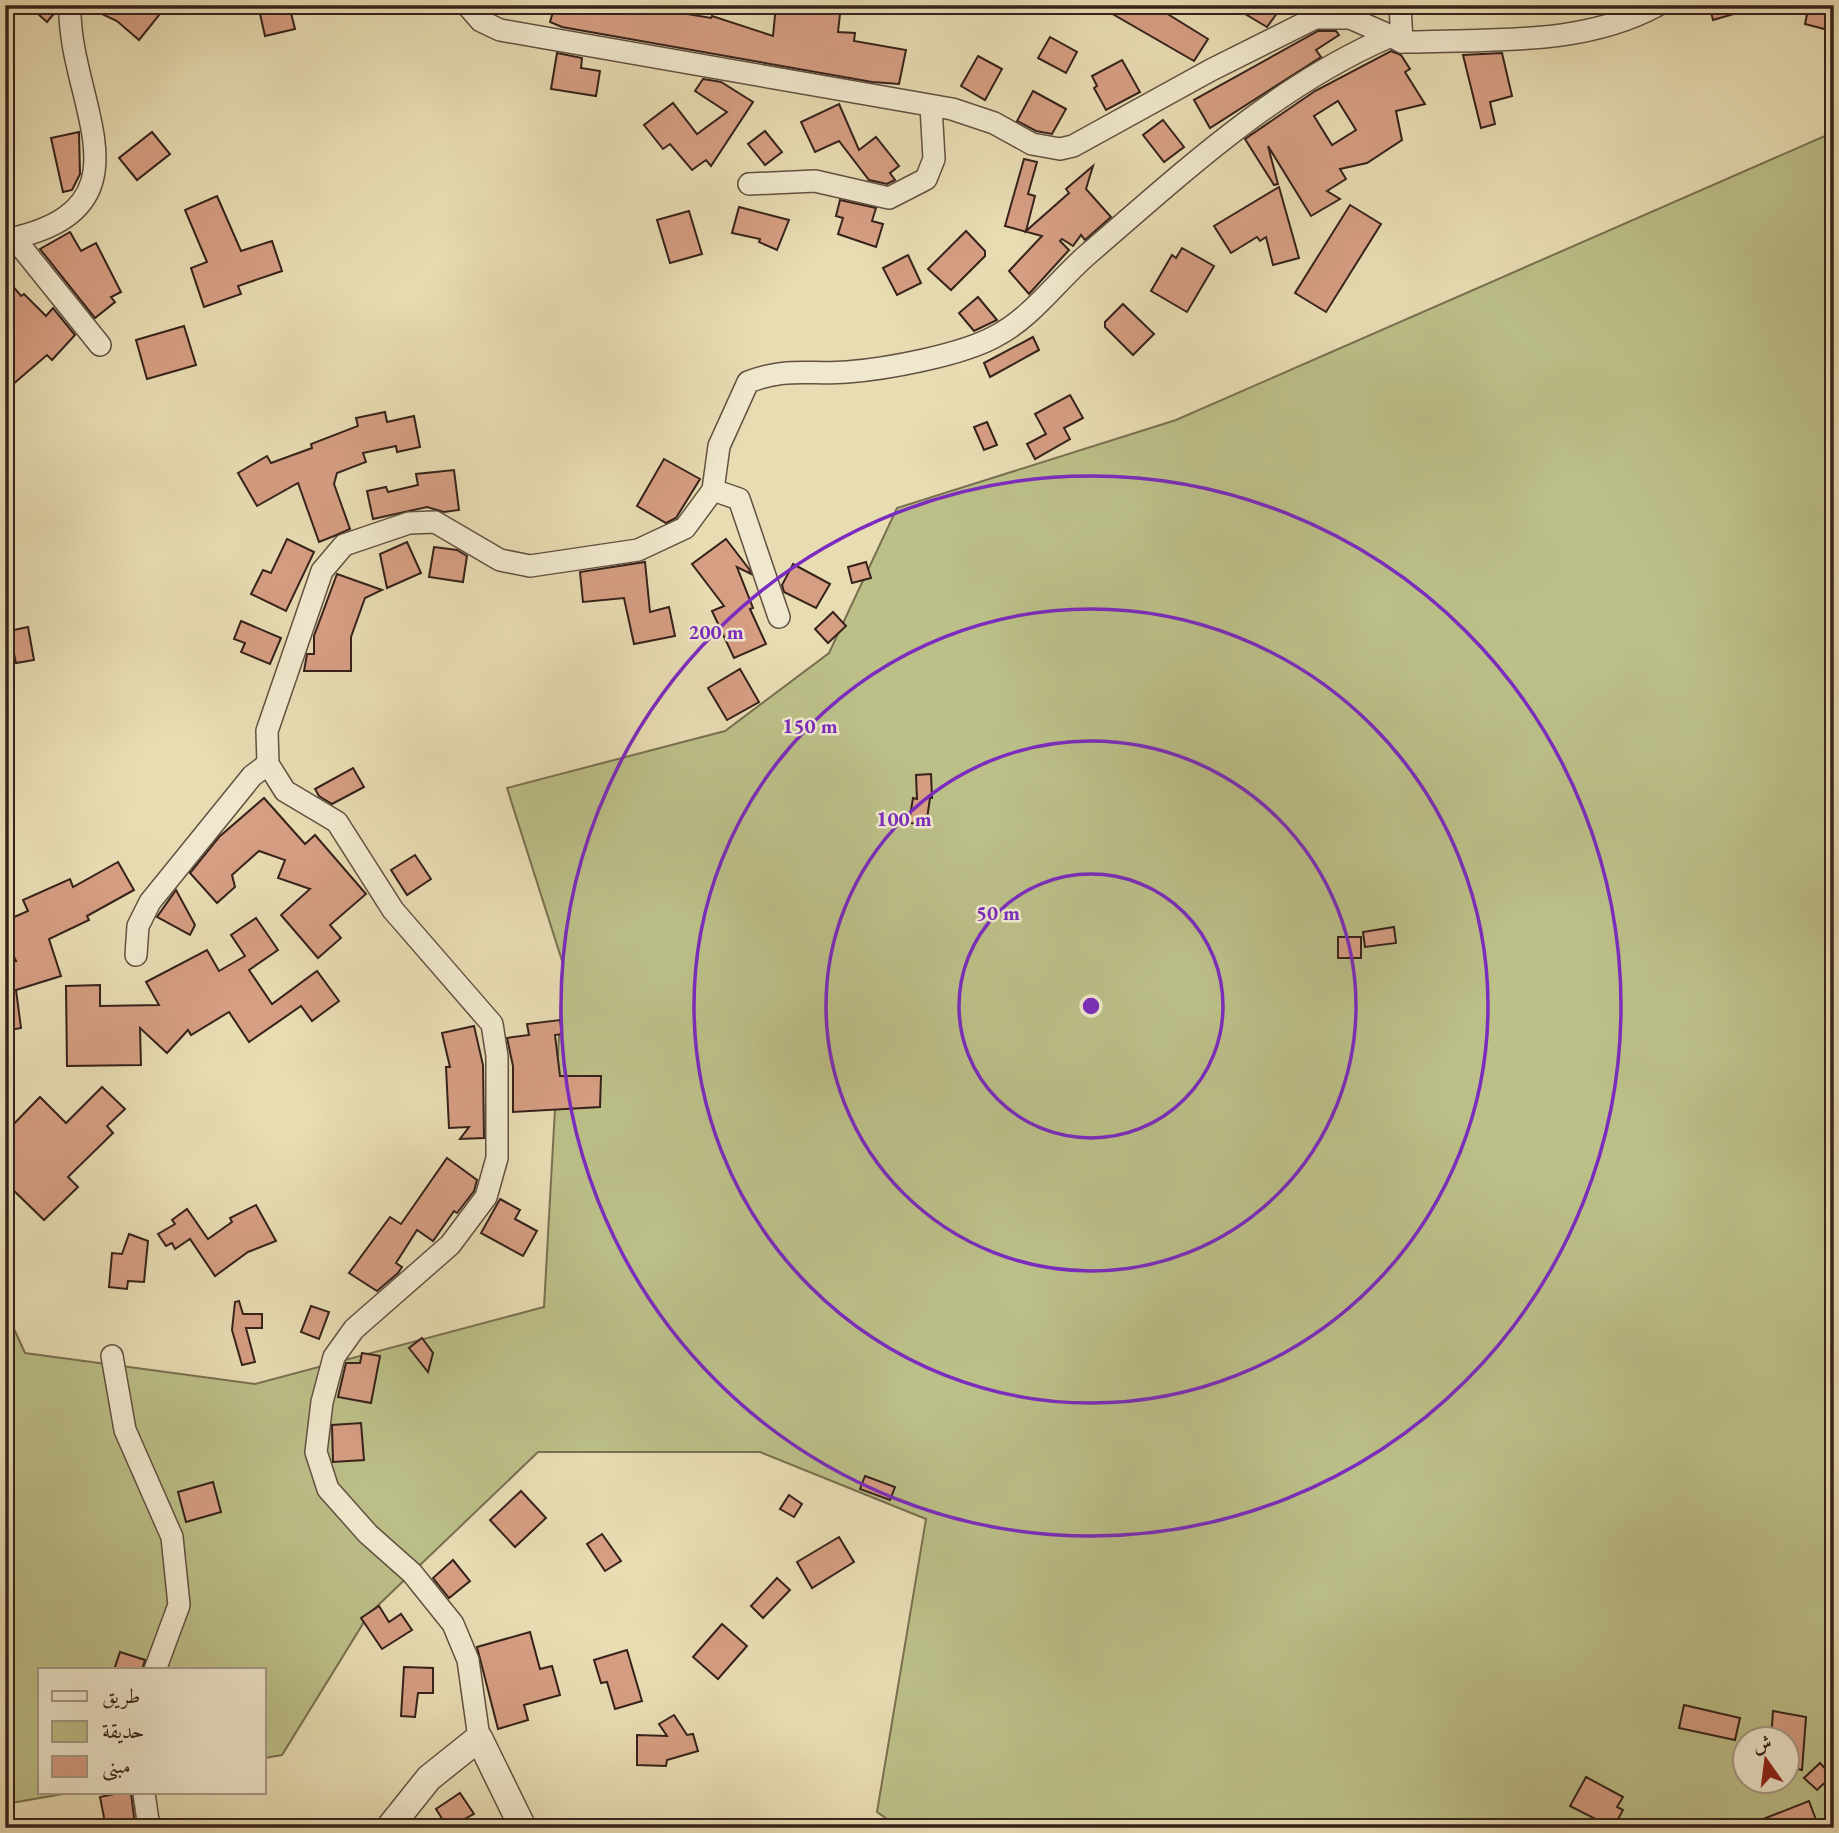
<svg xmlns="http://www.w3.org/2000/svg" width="1839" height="1833" font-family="'EB Garamond',Amiri,serif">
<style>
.green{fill:#bcbf88;stroke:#797051;stroke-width:2;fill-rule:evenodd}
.building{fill:#d69e83;stroke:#36221a;stroke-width:2;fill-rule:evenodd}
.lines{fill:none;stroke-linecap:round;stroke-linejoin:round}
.minor-casing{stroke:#625040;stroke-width:24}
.tertiary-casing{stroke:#625040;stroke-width:29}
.minor{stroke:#f0e8ce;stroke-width:21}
.tertiary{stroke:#f0e8ce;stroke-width:26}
.ring{fill:none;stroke:#7b2cbf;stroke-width:3.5}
.centre{fill:#7b2cbf;stroke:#f0e8ce;stroke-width:3.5}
.ring-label{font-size:21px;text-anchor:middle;font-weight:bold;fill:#7b2cbf;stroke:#f0e8ce;stroke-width:5;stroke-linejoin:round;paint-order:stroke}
</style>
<rect width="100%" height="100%" fill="#e8dcb3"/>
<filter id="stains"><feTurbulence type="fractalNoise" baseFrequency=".00286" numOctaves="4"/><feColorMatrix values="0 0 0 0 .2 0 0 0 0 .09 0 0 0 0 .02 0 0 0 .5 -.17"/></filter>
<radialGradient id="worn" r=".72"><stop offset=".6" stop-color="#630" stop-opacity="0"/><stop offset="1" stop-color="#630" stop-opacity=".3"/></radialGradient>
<path class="green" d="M1834 132V1828H900L877 1812 926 1519 760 1452H538L369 1614 282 1755 264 1758V1670H40V1793H69L5 1804V1309L25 1353 255 1384 544 1307 563 964 507 788 725 731 829 653 897 508 1176 420ZM1744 1738H1786V1780H1744Z"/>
<g class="building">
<path d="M28 5H57V10L47 22Z"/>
<path d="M83 5H148L160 14 139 40 117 21Z"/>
<path d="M258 5H289L295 29 265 36Z"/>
<path d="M555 5H617L644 13 645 7 711 18 712 16 773 36 776 5H841L838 32 855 33 854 41 906 50 899 84 872 82 562 27 550 22Z"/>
<path d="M1097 5H1153L1208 39 1194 61Z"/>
<path d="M1230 5H1283L1267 27Z"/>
<path d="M1709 5H1750L1751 9 1713 20Z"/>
<path d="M1809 5H1834L1828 30 1805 24Z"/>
<path d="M1318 31H1336L1339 35 1316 50 1321 57 1210 128 1194 100Z"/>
<path d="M1050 37 1077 52 1066 73 1038 58Z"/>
<path d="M1391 51 1401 55 1410 69 1405 72 1425 104 1396 111 1402 140 1367 163 1340 169 1346 179 1327 191 1340 199 1311 216 1268 146 1278 184 1274 185 1245 139 1315 91ZM1338 101 1356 130 1332 145 1314 116Z"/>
<path d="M557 53 582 58 581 68 600 71 596 96 551 89Z"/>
<path d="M1502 53 1512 96 1490 102 1495 124 1481 128 1463 55Z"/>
<path d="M978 56 1002 69 985 100 961 86Z"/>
<path d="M1122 60 1140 92 1106 110 1094 88 1097 86 1092 76Z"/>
<path d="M703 79 721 82 753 102 711 166 706 160 692 170 670 144 663 149 644 125 673 103 697 134 727 112 695 91Z"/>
<path d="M1033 91 1066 109 1052 134 1036 131 1017 121Z"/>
<path d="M839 104 859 150 876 137 899 166 890 173 895 180 887 184 869 180 839 141 815 152 801 122Z"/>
<path d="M1163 120 1184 147 1164 162 1143 135Z"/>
<path d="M765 131 782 152 765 165 748 144Z"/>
<path d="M79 132 80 174 72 190 63 192 51 138Z"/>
<path d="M152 132 170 154 137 180 119 158Z"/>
<path d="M1024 159 1037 162 1028 194 1035 196 1026 231 1069 193 1066 189 1093 166 1086 189 1111 217 1085 240 1081 235 1073 246 1062 239 1060 241 1069 250 1029 294 1009 271 1042 236 1005 226Z"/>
<path d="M1279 187 1299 258 1273 265 1266 237 1260 241 1257 237 1231 253 1214 226Z"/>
<path d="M217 196 241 251 272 241 282 271 238 286 241 294 204 307 191 268 207 262 185 210Z"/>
<path d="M840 200 876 208 872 221 883 224 876 247 838 234 843 218 836 216Z"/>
<path d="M1350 205 1381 224 1326 312 1295 293Z"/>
<path d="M739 207 789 220 777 250 759 242 760 239 732 233Z"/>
<path d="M689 211 702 254 670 263 657 220Z"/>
<path d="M966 231 985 251V256L951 290 928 269Z"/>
<path d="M70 232 81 251 96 243 121 292 111 297 115 302 95 318 40 249Z"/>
<path d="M1182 248 1214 266 1187 312 1151 291 1172 255 1176 258Z"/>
<path d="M908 255 921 283 897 295 883 268Z"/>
<path d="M5 277 21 296 24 294 46 316 53 308 75 335 52 360 47 355 5 391Z"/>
<path d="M978 297 997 320 974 331 959 313Z"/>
<path d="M1123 304 1154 334 1133 355 1105 327V322Z"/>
<path d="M184 326 196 365 147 379 136 340Z"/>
<path d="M1033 337 1039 350 990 377 984 363Z"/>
<path d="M1070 395 1083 418 1064 428 1070 439 1035 459 1027 444 1046 434 1035 414Z"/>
<path d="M385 412 387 422 414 416 420 447 397 452 396 446 363 453 366 462 337 473 334 484 350 529 334 536 319 542 298 483 257 506 238 473 267 456 271 463 312 448 311 444 358 426 356 418Z"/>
<path d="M987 422 997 445 984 450 974 427Z"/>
<path d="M664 459 700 479 676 518 666 523 637 506Z"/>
<path d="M454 470 459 510 444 512 427 507 373 519 367 491 386 487 388 492 418 485 416 474Z"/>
<path d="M287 539 314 552 286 611 251 594 263 570 271 573Z"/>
<path d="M726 539 749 569 751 574 737 567 753 608 750 609 766 644 734 658 712 611 724 606 692 564Z"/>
<path d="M407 542 421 573 387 588 380 554Z"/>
<path d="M434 547 457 550 467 556 463 582 429 577Z"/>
<path d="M645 562 650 612 669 607 675 636 634 644 624 598 583 602 580 572Z"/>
<path d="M866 562 871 578 852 583 848 567Z"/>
<path d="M793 564 830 584 816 608 784 592 782 585Z"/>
<path d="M337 574 382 590 365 598 351 637V671H304L307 654H314V636Z"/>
<path d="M833 612 846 626 828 643 815 629Z"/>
<path d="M241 621 281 638 270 664 241 652 245 643 234 639Z"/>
<path d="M28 627 34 660 16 663 9 631Z"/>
<path d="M740 669 759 702 727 720 708 688Z"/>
<path d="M353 768 364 787 332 804 319 796 315 789Z"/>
<path d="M931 774 932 798H930L926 826H918L909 822 913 798 917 799 916 775Z"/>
<path d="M264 798 305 844 315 835 366 894 330 925 341 938 318 958 281 915 310 889 278 878 285 860 259 851 232 875 235 887 217 903 190 873 219 837Z"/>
<path d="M415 855 431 879 407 895 391 870Z"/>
<path d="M118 862 134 890 87 916 89 920 49 939 61 976 16 990 21 1028 5 1031V964L16 961 5 938V921L28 911 23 900 70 879 73 887Z"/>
<path d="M176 890 195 925 190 935 157 917Z"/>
<path d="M256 918 278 950 249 970 272 1004 317 971 339 1001 312 1021 301 1006 249 1042 229 1012 191 1035 188 1030 167 1053 140 1028 141 1065 67 1066 66 986 100 985V1006L159 1005 146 982 207 950 219 971 245 956 231 935Z"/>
<path d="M1394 927 1396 943 1365 947 1363 932Z"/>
<rect x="1338" y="937" width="23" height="21"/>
<path d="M560 1020 562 1034 555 1035 560 1076H601L600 1107 513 1112V1066L507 1038 529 1035 527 1024Z"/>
<path d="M474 1026 483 1065 484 1138 460 1139 469 1127 449 1128 446 1067H450L442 1033Z"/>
<path d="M102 1087 125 1109 107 1126 113 1133 68 1177 78 1187 44 1220 5 1182V1133L40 1097 66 1123Z"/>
<path d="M447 1158 477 1180 474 1191 457 1213 454 1211 433 1241 417 1230 396 1263 402 1267 398 1273 377 1291 349 1273 390 1217 401 1224Z"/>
<path d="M500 1199 520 1210 515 1219 537 1231 523 1256 481 1233Z"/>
<path d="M256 1205 276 1241 248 1252 215 1276 190 1239 175 1249 172 1243 166 1246 158 1234 175 1224 172 1220 187 1209 208 1239 232 1222 230 1218Z"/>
<path d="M129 1234 148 1241 144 1282 128 1281 127 1289 109 1287 112 1253 122 1254Z"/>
<path d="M239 1301 243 1314H262V1328H246L255 1362 242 1365 232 1330 235 1302Z"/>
<path d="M311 1306 329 1312 319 1339 301 1332Z"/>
<path d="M422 1338 433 1353 428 1372 409 1348Z"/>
<path d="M362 1353 380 1356 371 1403 338 1397 346 1363H360Z"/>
<path d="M361 1423 364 1460 333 1462 332 1425Z"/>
<path d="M865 1476 895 1487 890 1500 860 1489Z"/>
<path d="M213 1482 221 1512 186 1522 178 1492Z"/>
<path d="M521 1491 546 1518 515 1547 490 1520Z"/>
<path d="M789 1495 802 1504 794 1517 780 1509Z"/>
<path d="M602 1534 621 1561 605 1571 587 1544Z"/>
<path d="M839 1537 854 1562 812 1588 797 1562Z"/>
<path d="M453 1560 470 1581 449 1598 433 1578Z"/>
<path d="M777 1578 790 1590 763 1618 751 1606Z"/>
<path d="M379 1606 389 1622 401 1614 412 1630 382 1649 361 1618Z"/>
<path d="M722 1624 747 1646 718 1679 693 1657Z"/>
<path d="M530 1632 540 1669 552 1666 560 1695 524 1705 528 1720 498 1729 477 1647Z"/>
<path d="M627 1650 642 1701 615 1709 607 1682 601 1683 594 1660Z"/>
<path d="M120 1652 145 1660 142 1670H114Z"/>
<path d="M404 1667 433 1668V1693H418L415 1717 401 1716Z"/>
<path d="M1684 1705 1740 1718 1735 1740 1679 1728Z"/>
<path d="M1773 1711 1806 1717 1802 1770 1787 1767V1739H1771Z"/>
<path d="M674 1715 687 1735 693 1734 698 1751 667 1760 666 1766 637 1765V1735L667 1736 659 1724Z"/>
<path d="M1820 1763 1832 1776 1817 1790 1804 1778Z"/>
<path d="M1586 1777 1623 1797 1617 1807 1623 1810 1613 1828 1570 1806Z"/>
<path d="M119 1793H131L135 1825 106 1828 100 1797Z"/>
<path d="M460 1793 474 1814 448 1828 436 1809Z"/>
<path d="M1809 1801 1819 1828H1743V1827Z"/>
</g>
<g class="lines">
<defs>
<g id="minor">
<path d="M467 5 481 21 500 30 952 109 994 123 1032 144 1060 149 1073 146 1211 70 1315 18H1350L1391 36"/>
<path d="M1400 5 1402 42"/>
<path d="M749 184 815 181 889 198 926 179 934 159 931 106"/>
<path d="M14 238 100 345"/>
<path d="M5 240C160 209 67 102 70 5"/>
<path d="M713 490 739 499 779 617"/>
<path d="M136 955 138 926 150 902 252 776 268 764"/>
<path d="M112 1356 125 1430 172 1537 179 1605 155 1670"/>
<path d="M479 1738 468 1660 453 1624 412 1573 368 1534 328 1489 316 1452 322 1402 334 1357 354 1329 450 1245 486 1197 497 1158V1056L492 1024 393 910 337 822 285 791 268 764 267 731 322 571 344 545 409 523 435 522 500 560 530 566 638 550 685 528 713 490 719 446 748 382C787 367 808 375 847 372 887 369 962 355 996 336 1032 317 1056 282 1087 255 1181 174 1276 85 1391 36L1402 42H1417C1498 39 1585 45 1658 5"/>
<path d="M144 1793 149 1828"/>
</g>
<path id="tertiary" d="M389 1828 429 1778 479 1738 523 1828"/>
</defs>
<use href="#minor" class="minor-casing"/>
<use href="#tertiary" class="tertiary-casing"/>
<use href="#minor" class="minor"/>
<use href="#tertiary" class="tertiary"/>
</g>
<g class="ring">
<circle cx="1091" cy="1006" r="132"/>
<circle cx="1091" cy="1006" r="265"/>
<circle cx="1091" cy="1006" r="397"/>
<circle cx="1091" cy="1006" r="530"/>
</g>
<circle cx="1091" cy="1006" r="10" class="centre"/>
<g class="ring-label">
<text x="716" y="639">200 m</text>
<text x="810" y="733">150 m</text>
<text x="904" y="826">100 m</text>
<text x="998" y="920">50 m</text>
</g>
<rect width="1839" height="1833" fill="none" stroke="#e8dcb3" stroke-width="28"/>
<rect x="7" y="7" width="1825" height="1819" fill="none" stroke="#36221a" stroke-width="3.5"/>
<rect x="14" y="14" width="1811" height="1805" fill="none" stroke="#36221a" stroke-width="2"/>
<rect x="38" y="1668" width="228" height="126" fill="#f0e8ce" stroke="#a69986" stroke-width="2"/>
<rect x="52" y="1691" width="35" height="10" fill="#f0e8ce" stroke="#a69986" stroke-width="2"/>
<text x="102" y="1703" font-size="21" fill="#36221a">طريق</text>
<rect x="52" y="1721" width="35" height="21" fill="#bcbf88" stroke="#a69986" stroke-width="2"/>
<text x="102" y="1738" font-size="21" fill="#36221a">حديقة</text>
<rect x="52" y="1756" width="35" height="21" fill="#d69e83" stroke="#a69986" stroke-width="2"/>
<text x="102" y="1773" font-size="21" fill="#36221a">مبنى</text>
<g transform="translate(1766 1760) rotate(346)"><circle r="33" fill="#f0e8ce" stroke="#a69986" stroke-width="2"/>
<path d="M0-5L12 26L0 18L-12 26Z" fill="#8f2418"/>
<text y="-10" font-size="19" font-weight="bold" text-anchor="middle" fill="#36221a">ش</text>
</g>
<rect width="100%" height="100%" filter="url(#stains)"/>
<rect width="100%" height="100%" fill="url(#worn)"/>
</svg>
